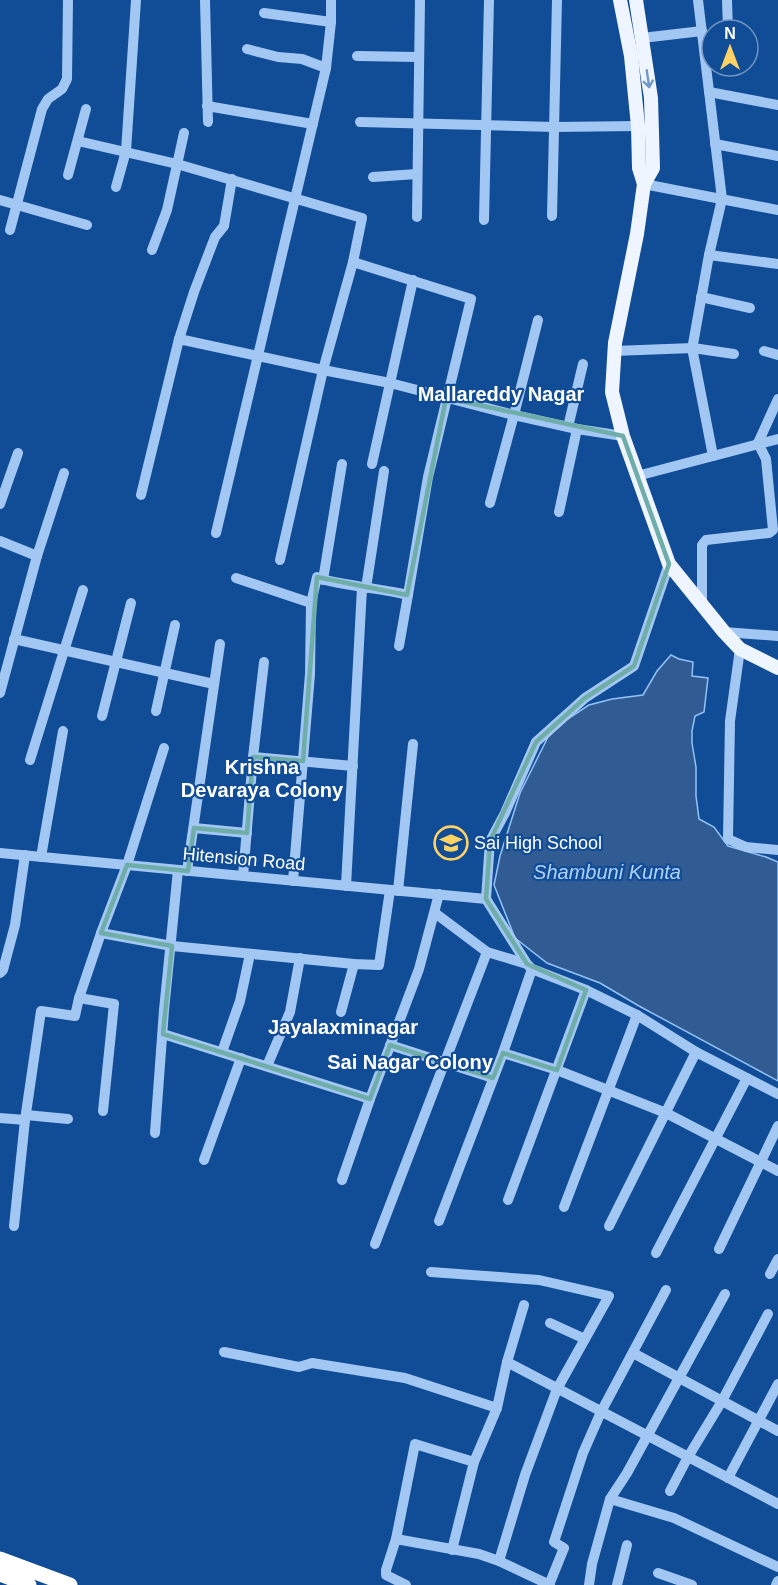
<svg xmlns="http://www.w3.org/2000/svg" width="778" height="1585" font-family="Arial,sans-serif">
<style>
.water{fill:#315c93;stroke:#93c2f7;stroke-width:1.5}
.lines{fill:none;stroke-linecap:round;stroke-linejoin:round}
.minor{stroke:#a2c7f3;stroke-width:10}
.major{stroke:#eef5ff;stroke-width:14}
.highway{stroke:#fff;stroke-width:15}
.oneway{stroke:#7498c6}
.marked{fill:none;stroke:#6fada8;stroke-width:4.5;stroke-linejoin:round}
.labels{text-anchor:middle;stroke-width:4.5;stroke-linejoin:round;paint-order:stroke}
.poi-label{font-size:18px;fill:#fff;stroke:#114c97;text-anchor:start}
.street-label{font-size:18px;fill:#fff;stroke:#114c97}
.neighbourhood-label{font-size:20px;font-weight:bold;fill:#fff;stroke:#114c97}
.water-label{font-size:20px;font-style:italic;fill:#aed1fa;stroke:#114c97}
</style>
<rect width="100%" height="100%" fill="#114c97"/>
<path class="water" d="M671 655 679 659 693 662 692 676 708 678 704 712 695 716 692 731V743L696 767V796L699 819 714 827 728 846 766 857 778 862V1081L639 1006 600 983 547 963 515 938 494 885 500 856 520 793 548 737 566 720 589 705 612 699 643 695 657 671Z"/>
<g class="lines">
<g class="minor">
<path d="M205 0 208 122"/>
<path d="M698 0 722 199 709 255 693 344V353L713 456"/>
<path d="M727 0 728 30"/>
<path d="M264 13 331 22"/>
<path d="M642 38 702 31"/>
<path d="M247 49 278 57 302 59 326 68"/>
<path d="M357 56 419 57"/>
<path d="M709 92 778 105"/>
<path d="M207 106 313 124"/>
<path d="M360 122 554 127 638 126"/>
<path d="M78 141 177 164 362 218 353 262 323 370 280 560"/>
<path d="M715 144 778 156"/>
<path d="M68 175 86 109"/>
<path d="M373 177 417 174"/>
<path d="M644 184 778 210"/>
<path d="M116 187 126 151 136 0"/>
<path d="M0 200 87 225"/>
<path d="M552 216 557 0"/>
<path d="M417 217 420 0"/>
<path d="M484 220 489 0"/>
<path d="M10 230 42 109 48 99 62 89 67 79 68 0"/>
<path d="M152 250 167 210 184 133"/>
<path d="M709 255 778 264"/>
<path d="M701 297 750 308"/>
<path d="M179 339 194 292 215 237 224 226 232 179"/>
<path d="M614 351 693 348 734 354"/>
<path d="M764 351 778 355"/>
<path d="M568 427 583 364"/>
<path d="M372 464 413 280"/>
<path d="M637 476 778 439"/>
<path d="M141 495 179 339 323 370 390 383 514 415 577 429 623 436"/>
<path d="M490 503 514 415 538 320"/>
<path d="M0 504 18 453"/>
<path d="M559 512 577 429"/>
<path d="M216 533 326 68 331 22V0"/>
<path d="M0 541 37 556"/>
<path d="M669 564 634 666 585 698 536 742 505 813 490 841 486 899 527 964 532 969 586 990 637 1015 696 1052 778 1094"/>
<path d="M236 578 311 603"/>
<path d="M323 580 342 464"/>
<path d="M366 588 384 471"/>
<path d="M702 605V545L706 540 769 533 773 530 766 459 758 443 778 399"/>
<path d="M724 632 778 636"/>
<path d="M14 639 214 684"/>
<path d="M399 646 408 595"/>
<path d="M740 649 730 721 728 839 746 847 778 850"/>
<path d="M0 693 37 556 64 473"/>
<path d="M156 711 175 625"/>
<path d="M102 716 131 603"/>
<path d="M253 757 353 766"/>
<path d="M30 760 83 590"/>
<path d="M194 828 247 833"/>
<path d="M0 853 486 899"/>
<path d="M41 857 63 731"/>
<path d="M187 871 220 644"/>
<path d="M243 876 253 757 264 662"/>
<path d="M293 881 310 674 311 603 317 577C325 581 335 582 345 584 366 588 387 590 408 595L428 477 471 299 353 262"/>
<path d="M346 886 362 588"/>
<path d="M398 891 413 744"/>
<path d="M435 913 487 952 527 964"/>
<path d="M101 933 172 946 354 964 379 965 390 890"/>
<path d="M0 973 3 970 15 925 25 855"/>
<path d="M341 1012 354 964"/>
<path d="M163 1034 370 1099"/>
<path d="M390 1045 493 1078"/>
<path d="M222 1052 240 1001 250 954"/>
<path d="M503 1053 557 1070 666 1113 778 1171"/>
<path d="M267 1066 290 1012 300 958"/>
<path d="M103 1111 114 1004 79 998 101 933 127 865 164 748"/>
<path d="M26 1115 68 1119"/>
<path d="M0 1118 25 1120"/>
<path d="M155 1133 164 1010 178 870"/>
<path d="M204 1160 241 1058"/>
<path d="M342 1180 370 1099 419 969 439 894"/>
<path d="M508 1200 586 990"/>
<path d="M564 1207 637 1015"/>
<path d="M439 1221 503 1053 532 969"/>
<path d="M14 1226 25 1120 41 1011 75 1016 79 998"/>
<path d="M609 1226 696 1052"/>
<path d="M375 1244 487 952"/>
<path d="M719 1249 778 1126"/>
<path d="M656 1253 747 1078"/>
<path d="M431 1272 539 1280 609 1296 557 1389 525 1475 499 1561"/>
<path d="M770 1274 778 1259"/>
<path d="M550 1323 585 1339"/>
<path d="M224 1352 299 1367 312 1363 405 1378 497 1408"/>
<path d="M633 1353 778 1431"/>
<path d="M507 1362 778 1504"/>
<path d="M728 1478 778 1384"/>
<path d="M670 1491 688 1457 722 1401 768 1314"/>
<path d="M610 1499 627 1473 725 1294"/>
<path d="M396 1539 479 1554 499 1561 550 1585"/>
<path d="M452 1550 474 1462 497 1408 507 1362 524 1305"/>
<path d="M658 1573 692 1585"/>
<path d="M406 1585 386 1575V1570L396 1539 415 1444 474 1462"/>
<path d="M549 1585 564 1548 554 1542 583 1453 601 1412 666 1290"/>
<path d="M589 1585 592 1564 610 1499 674 1518 778 1567"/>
<path d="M617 1585 627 1545"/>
<path d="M776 1585 778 1581"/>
</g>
<g class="major">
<path d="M620 0 631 56 638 126 639 168 644 184"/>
<path d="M636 0 651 98 653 168 644 184 637 234 615 343 612 392 623 436 669 564 724 632 740 649 778 668"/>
</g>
<g class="highway">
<path d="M0 1559 70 1585"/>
<path d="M0 1574 29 1585"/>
</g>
</g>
<defs><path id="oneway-shaft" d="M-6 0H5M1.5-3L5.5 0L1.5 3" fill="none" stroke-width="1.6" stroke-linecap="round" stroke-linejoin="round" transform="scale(1.5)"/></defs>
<use class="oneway" href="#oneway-shaft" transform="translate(648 79) rotate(82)"/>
<path class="marked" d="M446 398 623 436 669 564 634 666 585 698 536 742 490 841 486 899 527 964 586 990 557 1070 503 1053 493 1078 390 1045 370 1099 163 1034 172 946 101 933 127 865 188 871 194 828 247 833 253 757 303 761 317 577 407 595Z"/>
<defs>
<symbol id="school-ring" viewBox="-11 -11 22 22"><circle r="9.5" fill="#114c97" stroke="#ffd264" stroke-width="1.5"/><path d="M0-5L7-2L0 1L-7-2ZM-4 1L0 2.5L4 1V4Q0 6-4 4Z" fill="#ffd264"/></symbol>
</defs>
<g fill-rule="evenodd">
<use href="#school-ring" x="432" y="824" width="38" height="38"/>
</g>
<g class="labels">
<g class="poi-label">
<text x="474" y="849">Sai High School</text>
</g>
<g class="street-label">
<text transform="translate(244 859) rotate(5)" y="6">Hitension Road</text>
</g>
<g class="neighbourhood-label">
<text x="501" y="401">Mallareddy Nagar</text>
<text x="262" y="774">Krishna<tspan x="262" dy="23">Devaraya Colony</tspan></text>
<text x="343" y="1034">Jayalaxminagar</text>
<text x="410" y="1069">Sai Nagar Colony</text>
</g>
<g class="water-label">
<text x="607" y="879">Shambuni Kunta</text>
</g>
</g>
<g transform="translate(730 48)"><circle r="28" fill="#114c97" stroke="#7094c1" stroke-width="1.5"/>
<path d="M0-4.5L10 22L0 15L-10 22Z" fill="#ffd264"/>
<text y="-9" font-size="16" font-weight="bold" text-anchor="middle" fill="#ffffff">N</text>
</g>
</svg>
